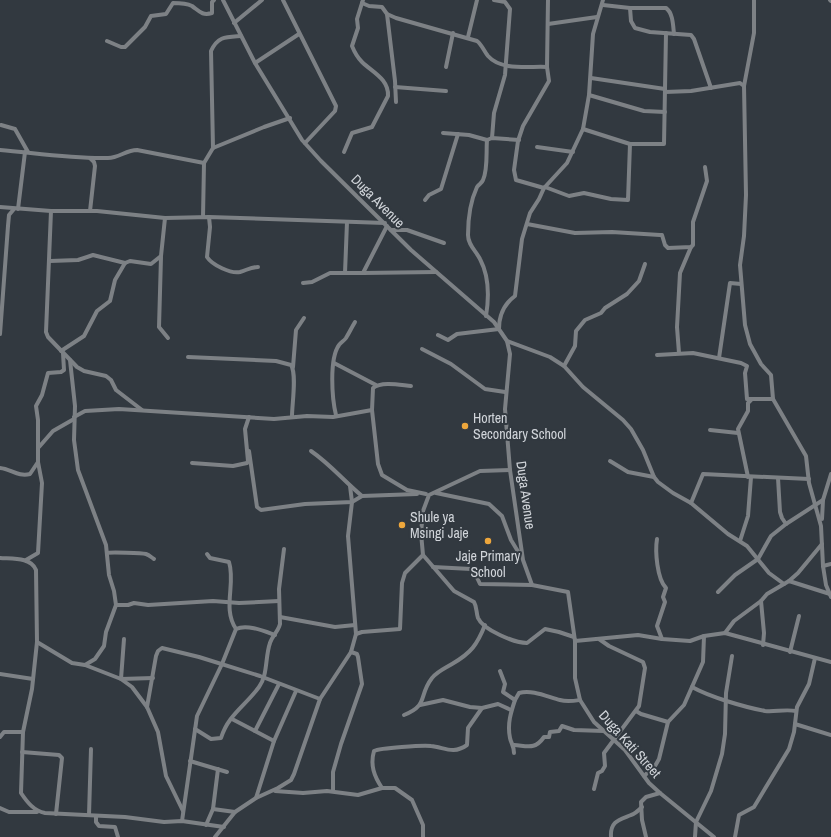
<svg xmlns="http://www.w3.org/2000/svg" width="831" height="837" font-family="'Archivo Narrow',sans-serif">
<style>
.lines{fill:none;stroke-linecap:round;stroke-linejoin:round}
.minor{stroke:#7d8185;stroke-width:4}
.poi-dot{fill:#eea73c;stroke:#323940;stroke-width:1.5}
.labels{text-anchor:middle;stroke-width:4;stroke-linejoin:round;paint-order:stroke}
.street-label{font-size:14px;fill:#d1d5da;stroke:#323940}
.poi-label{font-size:14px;fill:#d1d5da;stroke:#323940;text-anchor:start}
</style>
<rect width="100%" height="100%" fill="#323940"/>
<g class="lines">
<g class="minor">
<path d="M223 0 255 63 302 140 321 161 411 250 494 322 507 341 510 354 505 409 510 470 523 560 532 585 568 592 575 641 638 635 662 639 690 641 704 636 725 633 831 662"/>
<path d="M283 0 336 106 335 111 305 143"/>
<path d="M363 0 362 3 369 6 382 7 387 14 396 18 477 41C482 45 484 51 488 56 501 71 529 66 547 67"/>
<path d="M754 0V33L744 86 746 195 744 236 740 265 745 325 750 344 761 364 771 375 773 399 806 456 809 483 821 526 823 566 826 585 831 597"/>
<path d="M830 0 831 1"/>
<path d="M603 5 630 8H666C673 13 673 25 674 34"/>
<path d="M630 8 631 21 635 28 650 32 691 35 694 39 711 88"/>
<path d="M387 14 395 81 396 102"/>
<path d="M234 23 262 0"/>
<path d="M548 24 597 17"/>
<path d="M468 37 477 0"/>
<path d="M107 41 121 47H125L145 27 151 16 166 14 173 3C179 3 186 3 192 6 199 11 202 16 212 13V2L214 0"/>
<path d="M255 63 299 34"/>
<path d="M446 67 453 33"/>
<path d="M591 78 665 89"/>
<path d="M395 87 446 91"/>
<path d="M665 92 691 91 740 83 744 86"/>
<path d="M589 95 644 111 665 112"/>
<path d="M1 125 15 129 28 152"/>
<path d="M583 129 630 144H664L666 33"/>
<path d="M443 133 469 135 487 140 492 138 519 140"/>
<path d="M492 138 494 113 505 75 510 9 505 2 494 0"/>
<path d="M537 147 573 152"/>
<path d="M213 148 211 51C218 36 226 37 241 36"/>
<path d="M0 150C35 153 72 159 108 158 119 158 126 150 137 150L204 163"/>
<path d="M344 152 352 133 372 127 388 96C389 79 372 72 362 62 358 58 354 51 352 46L358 28 357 19 362 3"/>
<path d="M545 187 569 196 584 193 611 199 628 200 630 144"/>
<path d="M544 188 516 180 514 170 518 141 523 126 549 81 547 67 548 0"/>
<path d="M425 200 429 195 441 189 458 134"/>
<path d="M0 207 51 211H97L165 218 209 217 385 223"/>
<path d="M18 209 25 152"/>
<path d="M51 211 46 332 48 337 77 367 84 371 106 376 111 380 116 390 142 410"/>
<path d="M90 211 95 166 94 162 90 158"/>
<path d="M203 217 204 163 213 148 264 127 290 118"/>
<path d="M209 217 210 227 207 257C212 265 231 274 240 272 247 270 251 267 258 267"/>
<path d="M527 224 575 233 612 232 660 235H662L665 245 668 248 691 247 693 245V222L707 181 705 167"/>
<path d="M391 230H407L444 243"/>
<path d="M161 257 159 327 168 338"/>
<path d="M50 261 78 260 93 255 125 263"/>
<path d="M345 273 347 222"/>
<path d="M363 273 436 272"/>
<path d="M303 283 312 282 330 273H363L387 226"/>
<path d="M486 316C489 298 489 276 480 259 476 251 468 245 468 235 468 218 470 202 477 187 479 184 482 183 483 180 488 169 486 152 487 140"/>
<path d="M0 334 8 226 9 215 14 209"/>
<path d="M438 335 448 340 457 334 499 329C499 315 504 304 515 296L522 239 530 213 539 199 544 188 567 163 583 129 589 95 593 34 603 0"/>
<path d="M507 341 550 357 564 366 583 387 623 420 631 429 643 450 654 477 658 482 673 493 691 503 728 534 747 546 769 573 784 584 789 581 830 594"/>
<path d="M422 349 451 364 485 389 505 392"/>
<path d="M61 351 84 336 97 311 110 301 115 280 125 263 130 261 151 264 161 256 165 218"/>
<path d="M679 353 677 327 680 273 691 247"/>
<path d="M657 355 693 353 741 363 747 366 745 373 747 399H773"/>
<path d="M188 357 276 361 291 365C297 374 292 404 292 416"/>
<path d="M719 358 730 283 741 284"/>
<path d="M70 360 75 406 74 440 78 470 106 545 109 575 114 591 116 605 106 632 104 646 95 659 85 665"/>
<path d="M334 363 376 385"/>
<path d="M564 366 575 346 576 331 585 320 601 313 605 308 627 294 639 281 645 264"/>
<path d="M293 367 296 330 304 318"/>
<path d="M411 386C400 385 382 381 373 388L372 410 378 464 382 475 407 490 426 494"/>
<path d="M336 415C332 399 329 359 339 345 341 342 344 341 346 338 349 333 352 327 355 322"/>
<path d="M74 417 85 411 119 409 274 419 307 416 333 417 372 410"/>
<path d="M710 430 738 433"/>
<path d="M39 447 53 431 74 419"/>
<path d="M249 451 257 507 261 510 305 504 352 502 350 486"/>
<path d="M311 451C330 464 344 481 362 496L417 494"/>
<path d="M610 461 628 472 654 477"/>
<path d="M192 463 233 466 247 463 248 461 245 429 249 417"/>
<path d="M0 468C11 469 18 477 30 474L38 462"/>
<path d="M510 470 480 471 429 495 423 511 421 533 423 555 454 591 474 602C477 607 476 612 478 618 483 630 515 643 527 643L545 629 559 632 574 637"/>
<path d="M748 477 738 429 748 411V403L751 400"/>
<path d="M778 478 780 512 782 518 786 524"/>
<path d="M436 493 489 504 502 516 511 540 522 558"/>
<path d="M691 503 703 474 809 479"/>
<path d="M822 519 823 500 831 474"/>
<path d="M657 539C655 551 657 579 666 588L663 597 665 602 657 626 662 639"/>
<path d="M740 541 748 516 751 477"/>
<path d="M107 553C110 552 142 553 146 554 149 555 151 557 154 559"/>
<path d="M207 554 210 558 229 562C236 584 222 608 236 629"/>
<path d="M0 558C12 559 31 557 36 570L37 642 32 689 23 732 21 793C27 802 34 811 45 813L125 817 164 822 182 821 224 827"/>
<path d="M26 560 38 553 42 483 38 462V420L36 406 42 395 48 373 61 372 64 370 63 353"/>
<path d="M823 566 831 564"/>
<path d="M433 567 471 569 474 571 480 584 532 585"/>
<path d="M789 581 798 573 822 544"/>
<path d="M718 592 735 575 758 559 771 536 786 524 823 500"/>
<path d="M116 605H128L134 603 148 605 213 601 239 603 279 601"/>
<path d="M280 617 335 627 355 625"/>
<path d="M725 633 734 621 761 601"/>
<path d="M356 634 348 536 352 502 362 496"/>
<path d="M124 639 121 679 153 678"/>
<path d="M575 641V678L580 700 594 722 625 750 649 783 660 793 714 837"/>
<path d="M37 642 72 663 85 665 121 679 132 687 147 707 158 732 166 776 183 811"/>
<path d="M763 645 764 633 761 601 767 594 784 584"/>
<path d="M790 652 799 616"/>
<path d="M500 671 505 684 503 692 515 700 519 693C532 689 548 697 560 700 567 702 573 701 580 700"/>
<path d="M0 674 33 679"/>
<path d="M692 687C710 697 744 707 765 711 775 712 785 709 796 711"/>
<path d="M420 705 443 700 470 707 482 708"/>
<path d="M147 707 156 656 158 651 162 648 199 657 260 676 320 699"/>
<path d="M636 711 641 714 668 722 684 705 703 662 704 636"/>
<path d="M404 715C429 705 418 696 432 678 438 671 444 669 452 664 471 653 477 645 485 625"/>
<path d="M232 719 274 741"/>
<path d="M795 724 831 735"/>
<path d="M195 729 211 739 221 738C228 715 245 706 259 687 268 675 265 657 270 643 272 636 278 632 280 624L279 589 284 549"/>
<path d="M255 731 279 684"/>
<path d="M0 737 4 732H23"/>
<path d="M514 745C528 746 535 750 544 737H549L550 732 559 731 562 726 574 730 604 731"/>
<path d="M22 752 59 755 62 758 56 814"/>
<path d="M514 753C514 746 511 743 510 738 507 724 511 712 515 700"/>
<path d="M190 761 227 772"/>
<path d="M644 776 655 766 659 759 668 722"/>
<path d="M382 788C374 776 370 765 374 751 380 748 423 745 431 746 444 747 453 755 467 745L468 728 482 708 498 704 511 710"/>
<path d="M594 789 598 773 602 771 605 766 604 753 639 706 645 668 643 662 609 646 599 639"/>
<path d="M275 791 303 793 327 791 358 795 382 788H395L412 800 423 825V837"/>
<path d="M333 791V772L341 744 362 684 358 657 357 654 351 652"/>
<path d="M256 798 274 741 296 691"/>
<path d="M0 808 9 812H37"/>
<path d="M213 809 235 812"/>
<path d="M89 815 91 749"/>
<path d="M96 816V822L99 826 115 827 118 837"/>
<path d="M182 821 197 716 222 664 236 629C247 624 264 631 275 635"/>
<path d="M206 825 213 809 218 769"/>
<path d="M215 837 235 812 256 798 278 788 291 780 294 774 320 699 351 652 356 634 362 632 400 629 402 583 405 573 423 555"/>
<path d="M611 837C610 821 619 820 631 815 635 814 639 810 642 807"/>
<path d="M646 837 642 820 641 802 646 797 660 793"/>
<path d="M695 837 696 822 711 791 722 754 725 734 726 693 732 656"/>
<path d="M735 837 739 815 754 807 789 749 794 732 797 707 809 684 815 658"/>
</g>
</g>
<g class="poi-dot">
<circle cx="465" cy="426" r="4"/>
<circle cx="402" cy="525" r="4"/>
<circle cx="488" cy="541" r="4"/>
</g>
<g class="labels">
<g class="street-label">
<text transform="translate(378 201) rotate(45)" y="5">Duga Avenue</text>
<text transform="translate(526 495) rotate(82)" y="5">Duga Avenue</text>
<text transform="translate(630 744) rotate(48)" y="5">Duga Kati Street</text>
</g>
<g class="poi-label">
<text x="473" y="423">Horten<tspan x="473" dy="16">Secondary School</tspan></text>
<text x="410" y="522">Shule ya<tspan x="410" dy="16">Msingi Jaje</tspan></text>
<text x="488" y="561" text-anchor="middle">Jaje Primary<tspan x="488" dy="16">School</tspan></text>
</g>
</g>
</svg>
